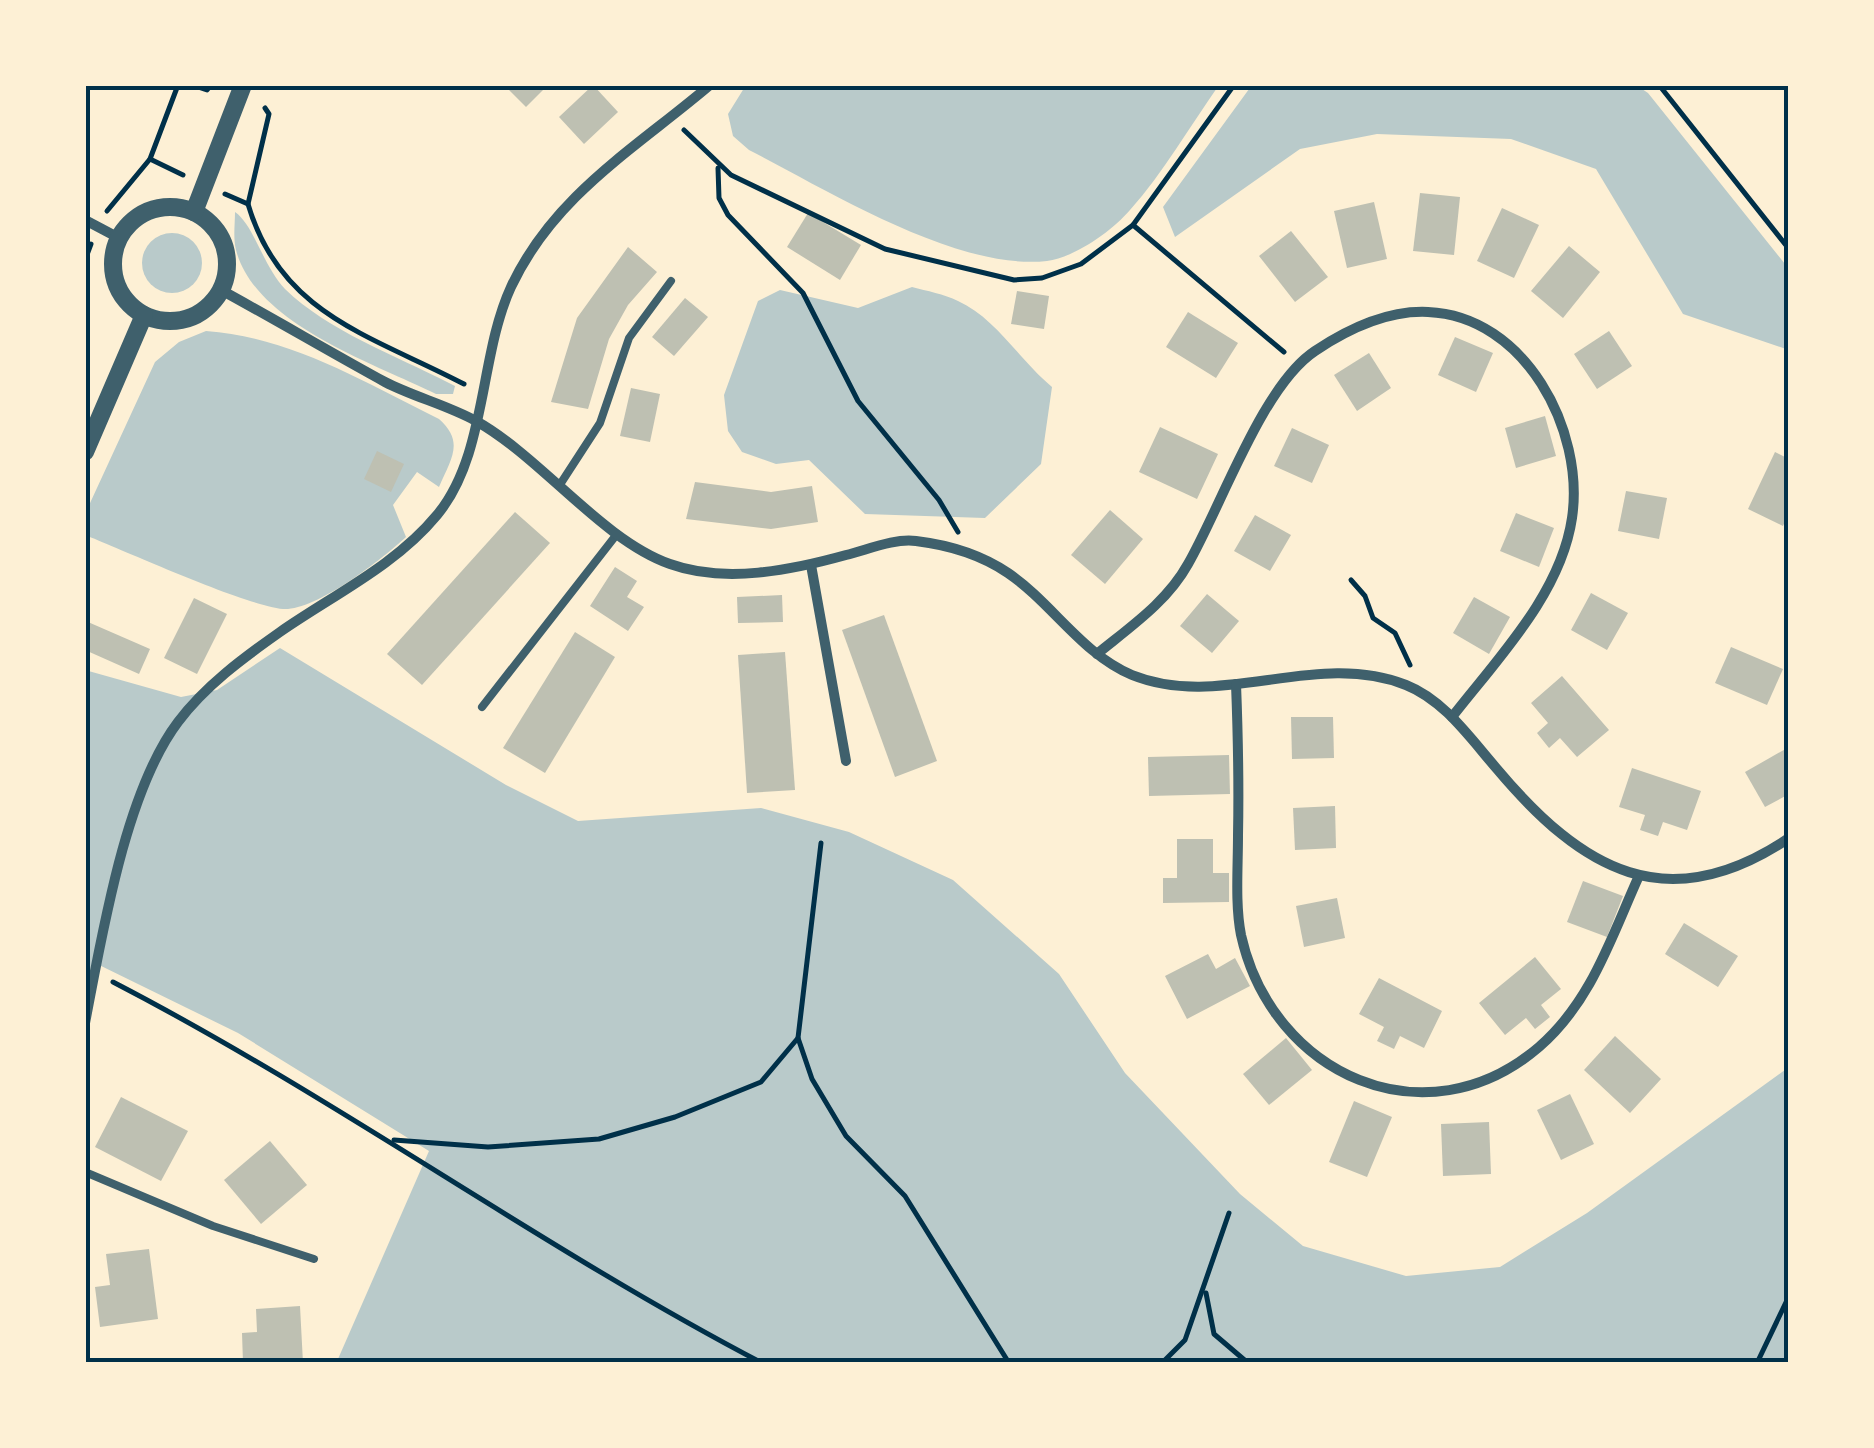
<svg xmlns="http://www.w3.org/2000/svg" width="1874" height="1448" font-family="Jost,sans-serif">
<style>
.green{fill:#b9caca}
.building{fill:#bec0b2}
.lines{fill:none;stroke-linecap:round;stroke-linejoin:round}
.path{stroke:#003049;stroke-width:5}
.service{stroke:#3f606c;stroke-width:8}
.minor{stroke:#3f606c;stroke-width:10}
.tertiary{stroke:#3f606c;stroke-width:18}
.neatline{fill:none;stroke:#003049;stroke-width:4}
</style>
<rect width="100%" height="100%" fill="#fdf0d5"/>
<g class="green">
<path d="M746 85H1219C1190 126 1163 173 1130 210 1111 232 1075 257 1047 261 957 271 827 190 749 150L733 136 728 114Z"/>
<path d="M1252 85H1636L1648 93 1789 269V350L1683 314 1596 169 1511 139 1377 134 1300 149 1175 237 1163 207Z"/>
<path d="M235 212C254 225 263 266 285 289 328 331 395 355 449 383L455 386 453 394H436C375 364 255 324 236 250 233 238 235 224 235 212Z"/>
<circle cx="172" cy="263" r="30"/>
<path d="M912 287C927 291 944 294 958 301 996 318 1020 361 1052 387L1041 464 985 518 865 514 809 460 776 464 742 452 728 431 724 395 758 301 780 290 858 308Z"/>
<path d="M206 331C291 337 364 382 439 419 465 442 451 459 439 487L417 472 393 505 406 537C381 560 322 606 288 609 259 612 121 549 85 535V514L155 362 179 342Z"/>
<path d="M280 648 506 785 578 821 761 808 849 832 953 880 1059 974 1125 1073 1240 1194 1303 1246 1406 1276 1500 1267 1587 1213 1789 1067V1363H343L338 1359 429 1151 238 1033 93 962 85 998V670L181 697 217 690Z"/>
</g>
<g class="building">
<path d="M504 85H548L526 107Z"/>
<path d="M593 85 618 112 584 144 559 117Z"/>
<path d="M1420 193 1460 197 1454 255 1413 251Z"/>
<path d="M1374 202 1387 259 1347 268 1334 211Z"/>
<path d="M1502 208 1539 225 1514 278 1477 261Z"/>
<path d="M808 213 861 245 840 280 787 247Z"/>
<path d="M1291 231 1328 277 1295 302 1259 256Z"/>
<path d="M1569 246 1600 272 1563 318 1531 291Z"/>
<path d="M628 247 657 272 628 305 609 339 588 409 551 402 577 318Z"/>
<path d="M1017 291 1049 296 1044 329 1011 324Z"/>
<path d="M685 298 708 317 674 356 652 337Z"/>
<path d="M1188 312 1238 343 1216 378 1166 347Z"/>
<path d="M1609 331 1632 366 1597 389 1574 354Z"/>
<path d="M1455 337 1493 353 1476 392 1438 375Z"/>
<path d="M1369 353 1391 388 1357 411 1334 375Z"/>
<path d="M631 388 660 394 650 442 620 436Z"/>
<path d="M1545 416 1556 456 1516 468 1505 428Z"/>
<path d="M1160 427 1218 454 1197 499 1139 472Z"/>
<path d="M1292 428 1329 445 1312 483 1274 466Z"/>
<path d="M377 451 404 464 391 492 364 479Z"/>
<path d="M1775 452 1789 459V513L1783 526 1748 509Z"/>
<path d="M695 482 771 492 812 486 818 522 771 529 686 519Z"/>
<path d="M1626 491 1667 498 1659 539 1618 531Z"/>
<path d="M1110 510 1143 539 1105 584 1071 555Z"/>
<path d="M515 512 550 543 422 685 387 654Z"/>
<path d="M1516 513 1554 528 1539 567 1500 551Z"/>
<path d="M1255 515 1291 535 1270 571 1234 551Z"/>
<path d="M615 567 637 581 627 597 644 607 628 631 590 606Z"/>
<path d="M1591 593 1628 613 1607 650 1571 630Z"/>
<path d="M1207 594 1239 621 1212 653 1180 626Z"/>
<path d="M782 595 783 622 738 623 737 597Z"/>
<path d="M1474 597 1510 617 1489 654 1453 633Z"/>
<path d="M194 598 227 614 197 674 164 658Z"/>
<path d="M884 615 937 761 895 777 842 630Z"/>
<path d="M88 622 150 649 139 674 85 650Z"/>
<path d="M575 632 615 657 545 773 503 748Z"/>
<path d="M1731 647 1783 669 1767 705 1715 683Z"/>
<path d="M785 652 795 790 747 793 738 655Z"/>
<path d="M1562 676 1609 730 1577 757 1560 738 1549 748 1537 733 1548 723 1531 703Z"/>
<path d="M1291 717H1333L1334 758 1292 759Z"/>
<path d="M1789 747V794L1765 807 1745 772Z"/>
<path d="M1229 755 1230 794 1149 796 1148 757Z"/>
<path d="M1632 768 1701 791 1687 830 1663 822 1658 836 1640 830 1645 815 1619 807Z"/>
<path d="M1335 806 1336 848 1295 850 1293 808Z"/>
<path d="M1177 839H1213V873H1229V902L1163 903V878H1177Z"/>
<path d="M1583 881 1623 896 1607 937 1567 922Z"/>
<path d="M1337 898 1345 938 1304 947 1296 906Z"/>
<path d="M1684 923 1738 956 1718 987 1665 954Z"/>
<path d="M1208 954 1216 969 1235 958 1250 986 1187 1019 1165 976Z"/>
<path d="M1535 957 1561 989 1541 1005 1550 1017 1535 1029 1526 1018 1505 1035 1479 1003Z"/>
<path d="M1379 978 1442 1011 1424 1048 1400 1036 1394 1049 1377 1041 1384 1027 1359 1014Z"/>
<path d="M1615 1036 1661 1079 1630 1113 1584 1070Z"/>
<path d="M1286 1038 1312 1070 1269 1105 1243 1074Z"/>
<path d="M1570 1094 1594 1144 1561 1160 1537 1110Z"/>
<path d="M121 1097 188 1131 161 1181 95 1147Z"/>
<path d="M1354 1101 1392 1117 1367 1177 1329 1162Z"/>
<path d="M1489 1122 1491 1174 1443 1176 1441 1124Z"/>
<path d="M270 1141 307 1185 261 1224 224 1180Z"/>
<path d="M149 1249 158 1319 100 1327 95 1287 110 1285 106 1254Z"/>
<path d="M300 1306 303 1363H243L242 1333 257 1332 256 1309Z"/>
</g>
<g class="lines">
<g class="path">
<path d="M192 85 207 90 211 85"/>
<path d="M1659 85 1789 249"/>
<path d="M684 130 731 175 885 249 1014 280 1042 278 1081 264 1133 225 1234 85"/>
<path d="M150 159 183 175"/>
<path d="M718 168 719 198 728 215 803 293 858 401 939 500 958 532"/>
<path d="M225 194 248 204C280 314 370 335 464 384"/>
<path d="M248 204 269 114 265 108"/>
<path d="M107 211 150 159 178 85"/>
<path d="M1133 225 1284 352"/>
<path d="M85 260 91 244"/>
<path d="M1351 580 1365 596 1373 618 1395 633 1410 665"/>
<path d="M113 982C337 1098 540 1247 762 1363"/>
<path d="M798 1038 812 1079 846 1136 905 1196 1009 1363"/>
<path d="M394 1140 488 1147 599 1139 675 1117 761 1082 798 1038 821 843"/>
<path d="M1206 1293 1214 1334 1248 1363"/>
<path d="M1162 1363 1185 1340 1229 1213"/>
<path d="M1757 1363 1789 1296"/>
</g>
<g class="service">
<path d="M561 483 600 423 629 338 671 281"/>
<path d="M482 707 617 534"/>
<path d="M85 1172 213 1226 314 1259"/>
</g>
<g class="minor">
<path d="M85 220 119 238"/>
<path d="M221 290C276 320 330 352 385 382 414 397 447 405 476 421 542 458 602 540 670 564 725 584 792 570 846 555 867 550 894 538 916 541 949 545 980 554 1008 573 1052 603 1082 654 1132 675 1221 711 1315 649 1406 685 1444 700 1470 738 1497 769 1582 870 1667 920 1789 838"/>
<path d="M811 565 846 761"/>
<path d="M1097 654C1130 627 1167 602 1188 564 1221 507 1262 386 1315 351 1348 329 1387 310 1428 312 1525 316 1585 430 1572 518 1561 594 1497 659 1452 717"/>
<path d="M1236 684C1238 735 1239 785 1238 836 1238 868 1235 904 1241 935 1272 1075 1426 1144 1539 1047 1591 1002 1611 938 1638 878"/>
<path d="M85 1023C102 936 125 792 178 722 205 686 243 658 280 632 333 595 395 566 437 515 487 455 479 356 511 287 554 195 636 148 710 85"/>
</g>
<g class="tertiary">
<circle cx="170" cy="264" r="57"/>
<path d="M194 212 243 85"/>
<path d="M85 452 144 315"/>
</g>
</g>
<rect width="1874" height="1448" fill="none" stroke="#fdf0d5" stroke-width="175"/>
<rect x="88" y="88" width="1698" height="1272" class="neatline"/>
</svg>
